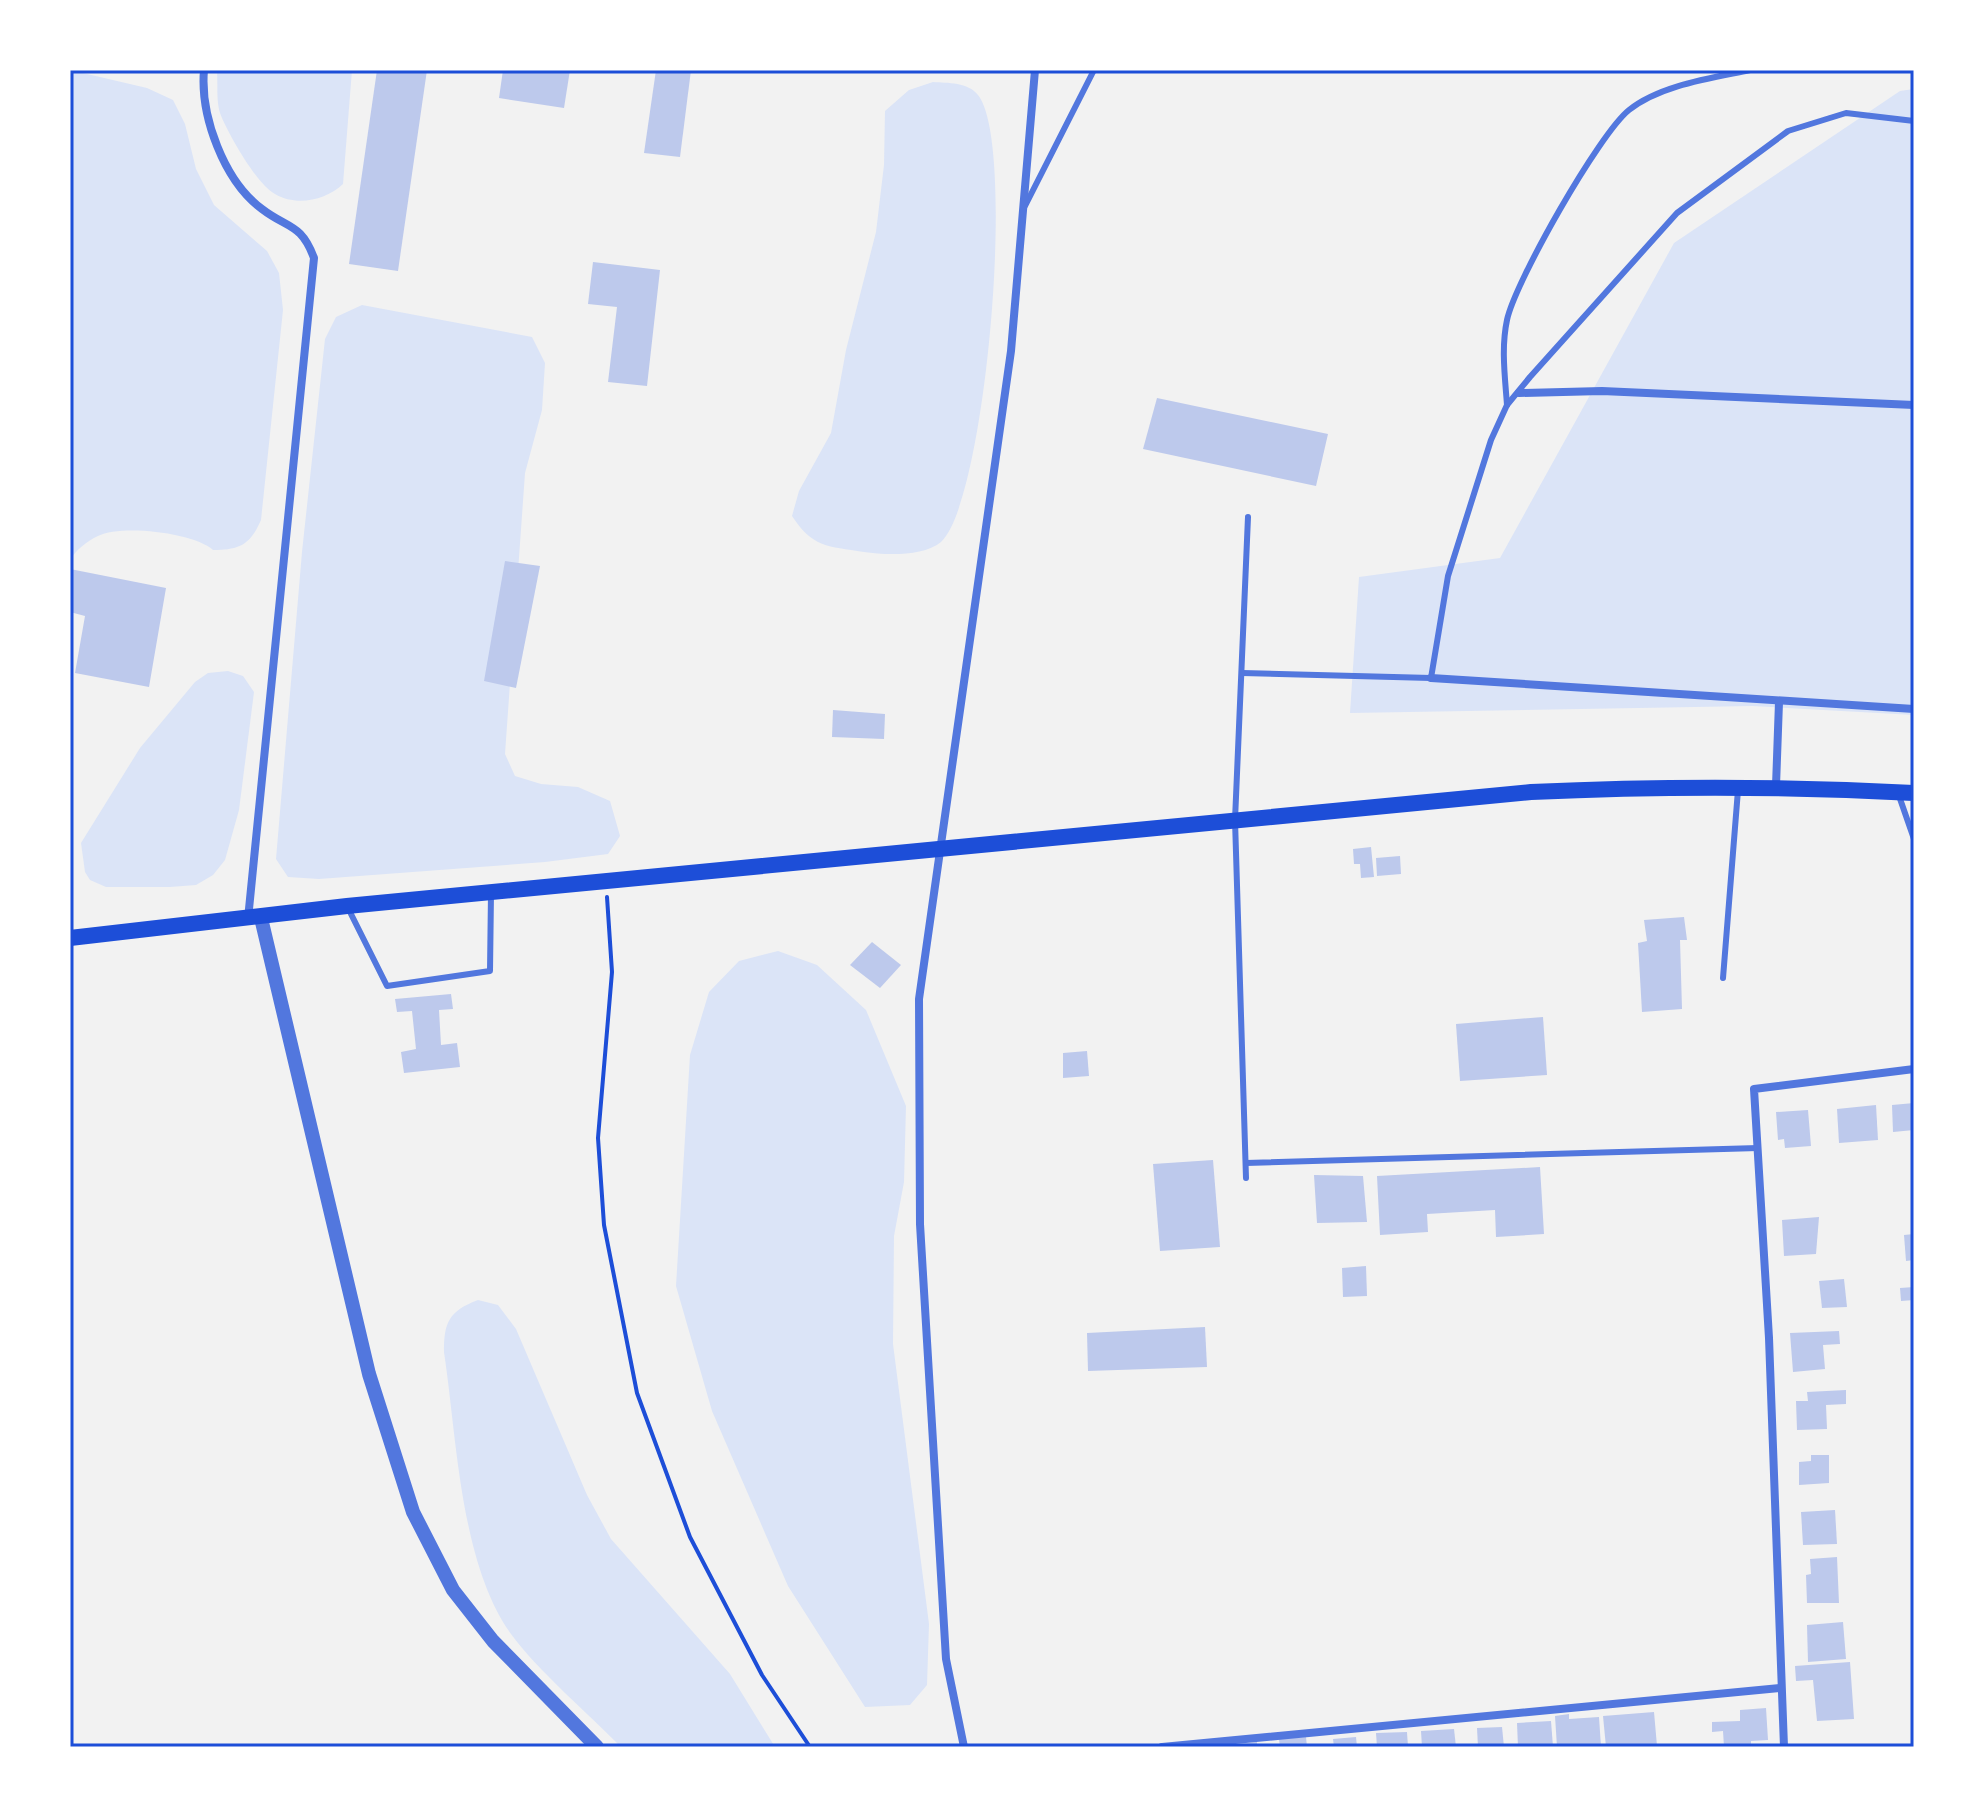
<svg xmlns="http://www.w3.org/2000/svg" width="1984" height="1817" font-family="Helvetica,sans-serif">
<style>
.green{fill:#dbe4f7}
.building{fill:#bdc9ec}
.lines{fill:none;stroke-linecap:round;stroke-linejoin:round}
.path{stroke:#1d4ed8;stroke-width:4}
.service{stroke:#5277de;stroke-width:6}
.minor{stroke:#5277de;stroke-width:8}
.tertiary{stroke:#5277de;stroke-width:14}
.secondary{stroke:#1d4ed8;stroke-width:16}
.neatline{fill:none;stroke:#1d4ed8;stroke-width:3}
</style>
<rect width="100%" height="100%" fill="#f2f2f2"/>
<g class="green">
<path d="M70 70 147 88 173 100 185 124 196 169 214 205 267 251 279 273 283 310 261 520C250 545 240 550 213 550 195 533 122 524 98 536 87 541 76 550 70 560Z"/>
<path d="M217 70H352L343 184C326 200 297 207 275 194 257 185 227 132 220 113 216 100 218 84 217 70Z"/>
<path d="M933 82C948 83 968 82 978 95 1017 144 986 501 941 542 923 557 885 555 864 552 827 546 813 548 792 516L799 491 831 433 846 350 876 232 884 165 885 111 909 90Z"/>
<path d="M1914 89V715L1752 706 1350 713 1359 577 1500 558 1674 243 1900 91Z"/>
<path d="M362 305 532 337 545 363 542 410 525 473 505 754 515 776 541 784 578 787 610 801 620 836 608 854 545 862 319 879 288 877 276 859 302 552 325 339 336 317Z"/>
<path d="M228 671 243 676 254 692 239 810 225 860 213 875 196 885 170 887H106L90 880 85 872 81 843 140 748 195 682 208 673Z"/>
<path d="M778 951 817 965 866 1010 906 1106 904 1182 894 1236 893 1344 929 1624 927 1685 910 1705 865 1707 788 1586 712 1411 676 1286 690 1055 709 992 739 961Z"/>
<path d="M478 1300 498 1305 516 1329 587 1495 611 1539 730 1674 775 1747H621C589 1714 537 1670 511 1634 460 1563 457 1438 444 1352 444 1322 449 1311 478 1300Z"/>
</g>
<g class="building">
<path d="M377 70H427L398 271 349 264Z"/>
<path d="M503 70H570L564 108 499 98Z"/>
<path d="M656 70H691L680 157 644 153Z"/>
<path d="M593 262 660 270 647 386 608 382 617 307 588 304Z"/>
<path d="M1157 398 1328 434 1316 486 1143 449Z"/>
<path d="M505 561 540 566 516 688 484 681Z"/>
<path d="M70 569 166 588 149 687 75 673 85 616 70 612Z"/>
<path d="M833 710 885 714 884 739 832 737Z"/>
<path d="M1371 847 1374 877 1361 878 1360 864H1354L1353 849Z"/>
<path d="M1400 856 1401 874 1377 876 1376 858Z"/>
<path d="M1684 917 1687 940H1680L1682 1009 1642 1012 1638 943 1647 941 1644 920Z"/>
<path d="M872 942 901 965 880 988 850 965Z"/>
<path d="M451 994 453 1009 439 1010 441 1045 457 1043 460 1067 404 1073 401 1052 416 1049 412 1011 397 1012 395 999Z"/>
<path d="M1543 1017 1547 1075 1460 1081 1456 1024Z"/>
<path d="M1087 1051 1089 1076 1063 1078V1053Z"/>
<path d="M1914 1103V1130L1893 1132 1892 1105Z"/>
<path d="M1876 1105 1878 1140 1839 1143 1837 1109Z"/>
<path d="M1808 1110 1811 1146 1785 1148 1784 1139 1778 1140 1776 1112Z"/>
<path d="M1213 1160 1220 1247 1160 1251 1153 1164Z"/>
<path d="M1540 1167 1544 1234 1496 1237 1495 1210 1427 1214 1428 1232 1380 1235 1377 1176Z"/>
<path d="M1314 1175 1363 1176 1367 1222 1317 1223Z"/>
<path d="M1819 1217 1816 1254 1784 1256 1782 1220Z"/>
<path d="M1914 1234V1260L1906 1261 1904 1235Z"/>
<path d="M1366 1266 1367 1296 1343 1297 1342 1268Z"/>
<path d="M1844 1279 1847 1307 1822 1308 1819 1281Z"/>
<path d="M1914 1287V1300L1901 1301 1900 1288Z"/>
<path d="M1205 1327 1207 1367 1088 1371 1087 1333Z"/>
<path d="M1839 1331 1840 1344 1823 1345 1825 1369 1793 1372 1790 1333Z"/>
<path d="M1846 1390V1404L1826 1405 1827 1429 1797 1430 1796 1401H1808L1807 1392Z"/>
<path d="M1811 1455H1829V1483L1799 1485V1462L1811 1461Z"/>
<path d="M1835 1510 1837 1544 1803 1545 1801 1512Z"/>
<path d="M1837 1557 1839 1603H1807L1806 1575 1811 1574 1810 1559Z"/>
<path d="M1843 1622 1846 1659 1808 1662 1807 1625Z"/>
<path d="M1850 1662 1854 1719 1817 1721 1813 1680 1796 1681 1795 1666Z"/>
<path d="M1766 1708 1768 1740 1751 1741V1747H1724L1723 1731 1712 1732V1722L1740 1721V1710Z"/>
<path d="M1654 1712 1657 1746 1606 1747 1603 1716Z"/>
<path d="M1569 1714V1719L1599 1717 1601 1747H1557L1555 1716Z"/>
<path d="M1551 1721 1553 1747H1518L1517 1723Z"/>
<path d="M1502 1727 1504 1747H1478L1477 1728Z"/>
<path d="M1454 1729 1456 1747H1422L1421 1731Z"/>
<path d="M1407 1732 1408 1747H1377L1376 1733Z"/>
<path d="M1306 1737 1307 1747H1280L1279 1739Z"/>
<path d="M1356 1737 1357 1747H1334L1333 1739Z"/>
<path d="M1257 1742V1747H1228L1227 1745Z"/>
</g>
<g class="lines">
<path class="path" d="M607 897 612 972 598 1138 604 1225 637 1393 690 1537 762 1675 810 1747"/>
<g class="service">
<path d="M1025 206 1094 70"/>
<path d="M1507 405C1505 377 1501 348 1507 320 1515 282 1599 134 1629 110 1660 85 1712 78 1750 70"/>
<path d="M1242 673 1431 678 1448 576 1491 440 1507 405 1530 377 1677 213 1788 131 1846 113 1914 121"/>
<path d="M1898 793 1914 839"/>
<path d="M349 910 387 986 490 971 491 893"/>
<path d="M1723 978 1738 790"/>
<path d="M1246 1163 1758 1148"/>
<path d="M1246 1178 1235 820 1248 517"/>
</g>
<g class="minor">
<path d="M204 70C200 116 224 181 262 209 288 229 301 223 314 258L248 919"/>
<path d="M1519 393 1602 391 1914 405"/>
<path d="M1431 678 1914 709"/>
<path d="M1776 786 1779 702"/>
<path d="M964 1747 946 1659 920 1224 919 999 1011 351 1035 70"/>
<path d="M1162 1747 1780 1688"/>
<path d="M1784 1747 1769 1338 1754 1089 1914 1069"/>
</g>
<path class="tertiary" d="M261 918 369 1374 413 1512 453 1590 493 1641 597 1747"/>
<path class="secondary" d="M70 938 347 906 1531 792C1659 786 1786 786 1914 793"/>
</g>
<rect width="1984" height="1817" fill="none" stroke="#ffffff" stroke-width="144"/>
<rect x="72" y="72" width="1840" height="1673" class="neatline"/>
</svg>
